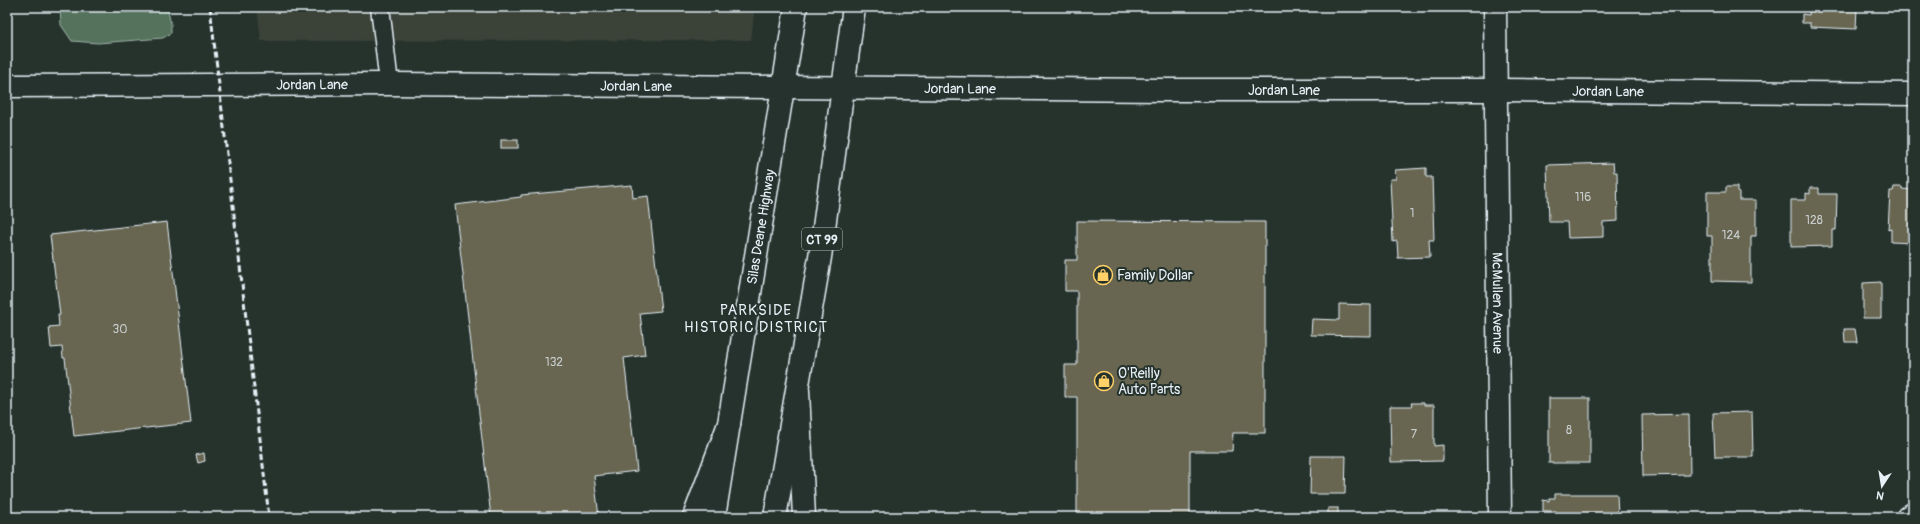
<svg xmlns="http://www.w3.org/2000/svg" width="1920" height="524" font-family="Pangolin,sans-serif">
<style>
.built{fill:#3a4238}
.green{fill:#54735c;stroke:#9eb2aa}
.building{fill:#676651;stroke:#e8f1f8}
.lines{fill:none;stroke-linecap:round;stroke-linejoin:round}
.service-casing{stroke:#e8f1f8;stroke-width:21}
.minor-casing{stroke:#e8f1f8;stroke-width:25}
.tertiary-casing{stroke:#e8f1f8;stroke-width:25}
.secondary-casing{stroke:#e8f1f8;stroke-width:25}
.primary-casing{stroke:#e8f1f8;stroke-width:25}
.motorway-casing{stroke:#e8f1f8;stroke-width:25}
.service{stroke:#26332d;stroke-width:18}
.minor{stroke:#26332d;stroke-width:22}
.tertiary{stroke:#26332d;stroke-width:22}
.secondary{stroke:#26332d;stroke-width:22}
.primary{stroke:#26332d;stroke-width:22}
.motorway{stroke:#26332d;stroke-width:22}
.rail{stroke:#e8f1f8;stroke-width:3;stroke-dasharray:6 3;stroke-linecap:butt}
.labels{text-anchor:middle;stroke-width:4;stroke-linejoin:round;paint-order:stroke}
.number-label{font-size:12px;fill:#c8cece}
.shield{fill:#26332d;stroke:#aeb8bb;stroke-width:1}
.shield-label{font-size:13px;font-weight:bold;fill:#e8f1f8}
.street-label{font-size:14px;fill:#e8f1f8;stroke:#26332d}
.poi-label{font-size:14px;fill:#e8f1f8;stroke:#26332d;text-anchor:start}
.neighbourhood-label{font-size:15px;letter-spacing:1px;fill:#e8f1f8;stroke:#26332d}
</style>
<rect width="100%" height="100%" fill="#26332d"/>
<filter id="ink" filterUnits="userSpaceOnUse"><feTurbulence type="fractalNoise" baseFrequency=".025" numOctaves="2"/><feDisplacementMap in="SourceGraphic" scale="8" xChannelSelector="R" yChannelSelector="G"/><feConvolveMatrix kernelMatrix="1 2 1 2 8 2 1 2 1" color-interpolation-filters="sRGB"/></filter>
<g filter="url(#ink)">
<path class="built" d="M257 7H755L751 40 261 41Z"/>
<path class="green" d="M60 7H167L171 24V33L163 38 98 43 72 41 61 25Z"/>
<g class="building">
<rect x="959" y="7" width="37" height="2"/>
<path d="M1810 7H1857L1856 29 1810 27V23H1802V14L1809 15Z"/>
<rect x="501" y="140" width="17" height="8"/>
<path d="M1613 163 1614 172H1617L1618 221 1603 222V237L1568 238 1567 222H1549L1547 165Z"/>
<path d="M1426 168V177H1432L1434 240H1429L1430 257 1398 258 1397 241 1393 242 1390 179H1396L1395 170Z"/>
<path d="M632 185 633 198 648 196 661 311 640 313 645 355 624 358 637 471 594 476 599 517H491L455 205 521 197V195Z"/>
<path d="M1726 187H1737V192L1739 193V200H1756V236H1751V282L1712 281V236H1707V192H1726Z"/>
<path d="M1894 187H1902V189L1913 190V243L1891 242V229L1888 230 1890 191H1893Z"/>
<path d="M1810 188H1819V194H1837L1836 230H1832V246L1791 247V200H1806V193L1810 194Z"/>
<path d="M1077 221 1265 222V433H1233L1232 451H1190V517H1077V397H1065V365H1077V291H1065V260H1077Z"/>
<path d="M167 222 191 423 74 436 65 358H63L62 347 51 348 49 327 59 326 58 315H60L50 235Z"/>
<path d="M1881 282V318H1863V283Z"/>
<path d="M1339 304 1371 305V336L1311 335 1312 319 1339 320Z"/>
<path d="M1844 329H1855L1857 342H1845Z"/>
<rect x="1549" y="398" width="41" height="65"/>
<path d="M1411 403H1424V405H1434V446L1443 445V461L1391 462 1390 406H1412Z"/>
<path d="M1752 412 1753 457H1715L1713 413Z"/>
<path d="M1689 414 1690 475 1643 476 1642 415Z"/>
<path d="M204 453 205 461 198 463 196 455Z"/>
<path d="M1311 456H1346L1345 494H1310Z"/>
<path d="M1555 494H1617L1618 517H1556V511H1543V500L1549 501V498H1555Z"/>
<rect x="1328" y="508" width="10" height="9"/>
</g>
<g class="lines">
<defs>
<path id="service" d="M380 7 389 84"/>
<g id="minor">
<path id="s1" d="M1495 7 1500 517"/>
</g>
<g id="tertiary">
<path id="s2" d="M7 86 389 84 782 87"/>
</g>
<g id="secondary">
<path id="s3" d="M782 87 1164 90H1496L1913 94"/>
</g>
<g id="primary">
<path id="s4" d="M714 517 796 7"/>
<path d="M775 517 820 257 854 7"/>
</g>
<g id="motorway">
<path d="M798 391 804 517"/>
<path d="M694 517 729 424"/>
<path d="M1908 517 1913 514"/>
</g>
</defs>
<use href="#service" class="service-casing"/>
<use href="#minor" class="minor-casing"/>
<use href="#tertiary" class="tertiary-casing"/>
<use href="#secondary" class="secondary-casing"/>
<use href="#primary" class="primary-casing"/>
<use href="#motorway" class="motorway-casing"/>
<use href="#service" class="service"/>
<use href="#minor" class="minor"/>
<use href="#tertiary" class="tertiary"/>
<use href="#secondary" class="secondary"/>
<use href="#primary" class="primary"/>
<use href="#motorway" class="motorway"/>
<path class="rail" d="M210 7 269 517"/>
</g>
</g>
<defs>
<symbol id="shop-ring" viewBox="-11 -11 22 22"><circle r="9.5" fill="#26332d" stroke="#ffd166" stroke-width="1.5"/><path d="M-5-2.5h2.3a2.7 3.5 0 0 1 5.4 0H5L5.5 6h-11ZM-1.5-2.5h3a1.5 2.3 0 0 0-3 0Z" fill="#ffd166"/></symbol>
</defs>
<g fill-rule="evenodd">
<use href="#shop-ring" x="1092" y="264" width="22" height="22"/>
<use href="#shop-ring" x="1093" y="370" width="22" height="22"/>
</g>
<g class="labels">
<g class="number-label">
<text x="1583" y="201">116</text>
<text x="1412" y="217">1</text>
<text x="1814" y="224">128</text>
<text x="1731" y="239">124</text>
<text x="120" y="333">30</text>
<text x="554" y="366">132</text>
<text x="1569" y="434">8</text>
<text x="1414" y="438">7</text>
</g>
<rect class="shield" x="802" y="228" width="40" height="22" rx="3"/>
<g class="shield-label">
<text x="822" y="244">CT 99</text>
</g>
<g class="street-label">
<text dy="5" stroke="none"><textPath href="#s2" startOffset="305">Jordan Lane</textPath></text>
<text dy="5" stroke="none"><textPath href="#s2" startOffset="629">Jordan Lane</textPath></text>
<text dy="5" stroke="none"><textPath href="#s3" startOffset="178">Jordan Lane</textPath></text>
<text dy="5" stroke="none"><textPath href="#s3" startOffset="502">Jordan Lane</textPath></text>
<text dy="5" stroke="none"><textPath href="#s3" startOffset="826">Jordan Lane</textPath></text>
<text dy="5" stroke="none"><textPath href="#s4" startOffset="294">Silas Deane Highway</textPath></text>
<text dy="5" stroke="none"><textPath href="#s1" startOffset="296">McMullen Avenue</textPath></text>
</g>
<g class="poi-label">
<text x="1117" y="280">Family Dollar</text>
<text x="1118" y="378">O'Reilly<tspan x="1118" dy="16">Auto Parts</tspan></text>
</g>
<g class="neighbourhood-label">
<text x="756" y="315">PARKSIDE<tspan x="756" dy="17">HISTORIC DISTRICT</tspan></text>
</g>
</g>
<rect width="1920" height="524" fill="none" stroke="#26332d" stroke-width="24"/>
<rect x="12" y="12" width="1896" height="500" fill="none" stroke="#e8f1f8" stroke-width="1.5" filter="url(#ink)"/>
<g transform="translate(1882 486) rotate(192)" stroke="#26332d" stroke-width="3" paint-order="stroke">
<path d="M0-3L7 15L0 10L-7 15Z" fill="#e8f1f8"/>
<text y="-6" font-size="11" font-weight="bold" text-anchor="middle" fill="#e8f1f8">N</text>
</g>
</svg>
